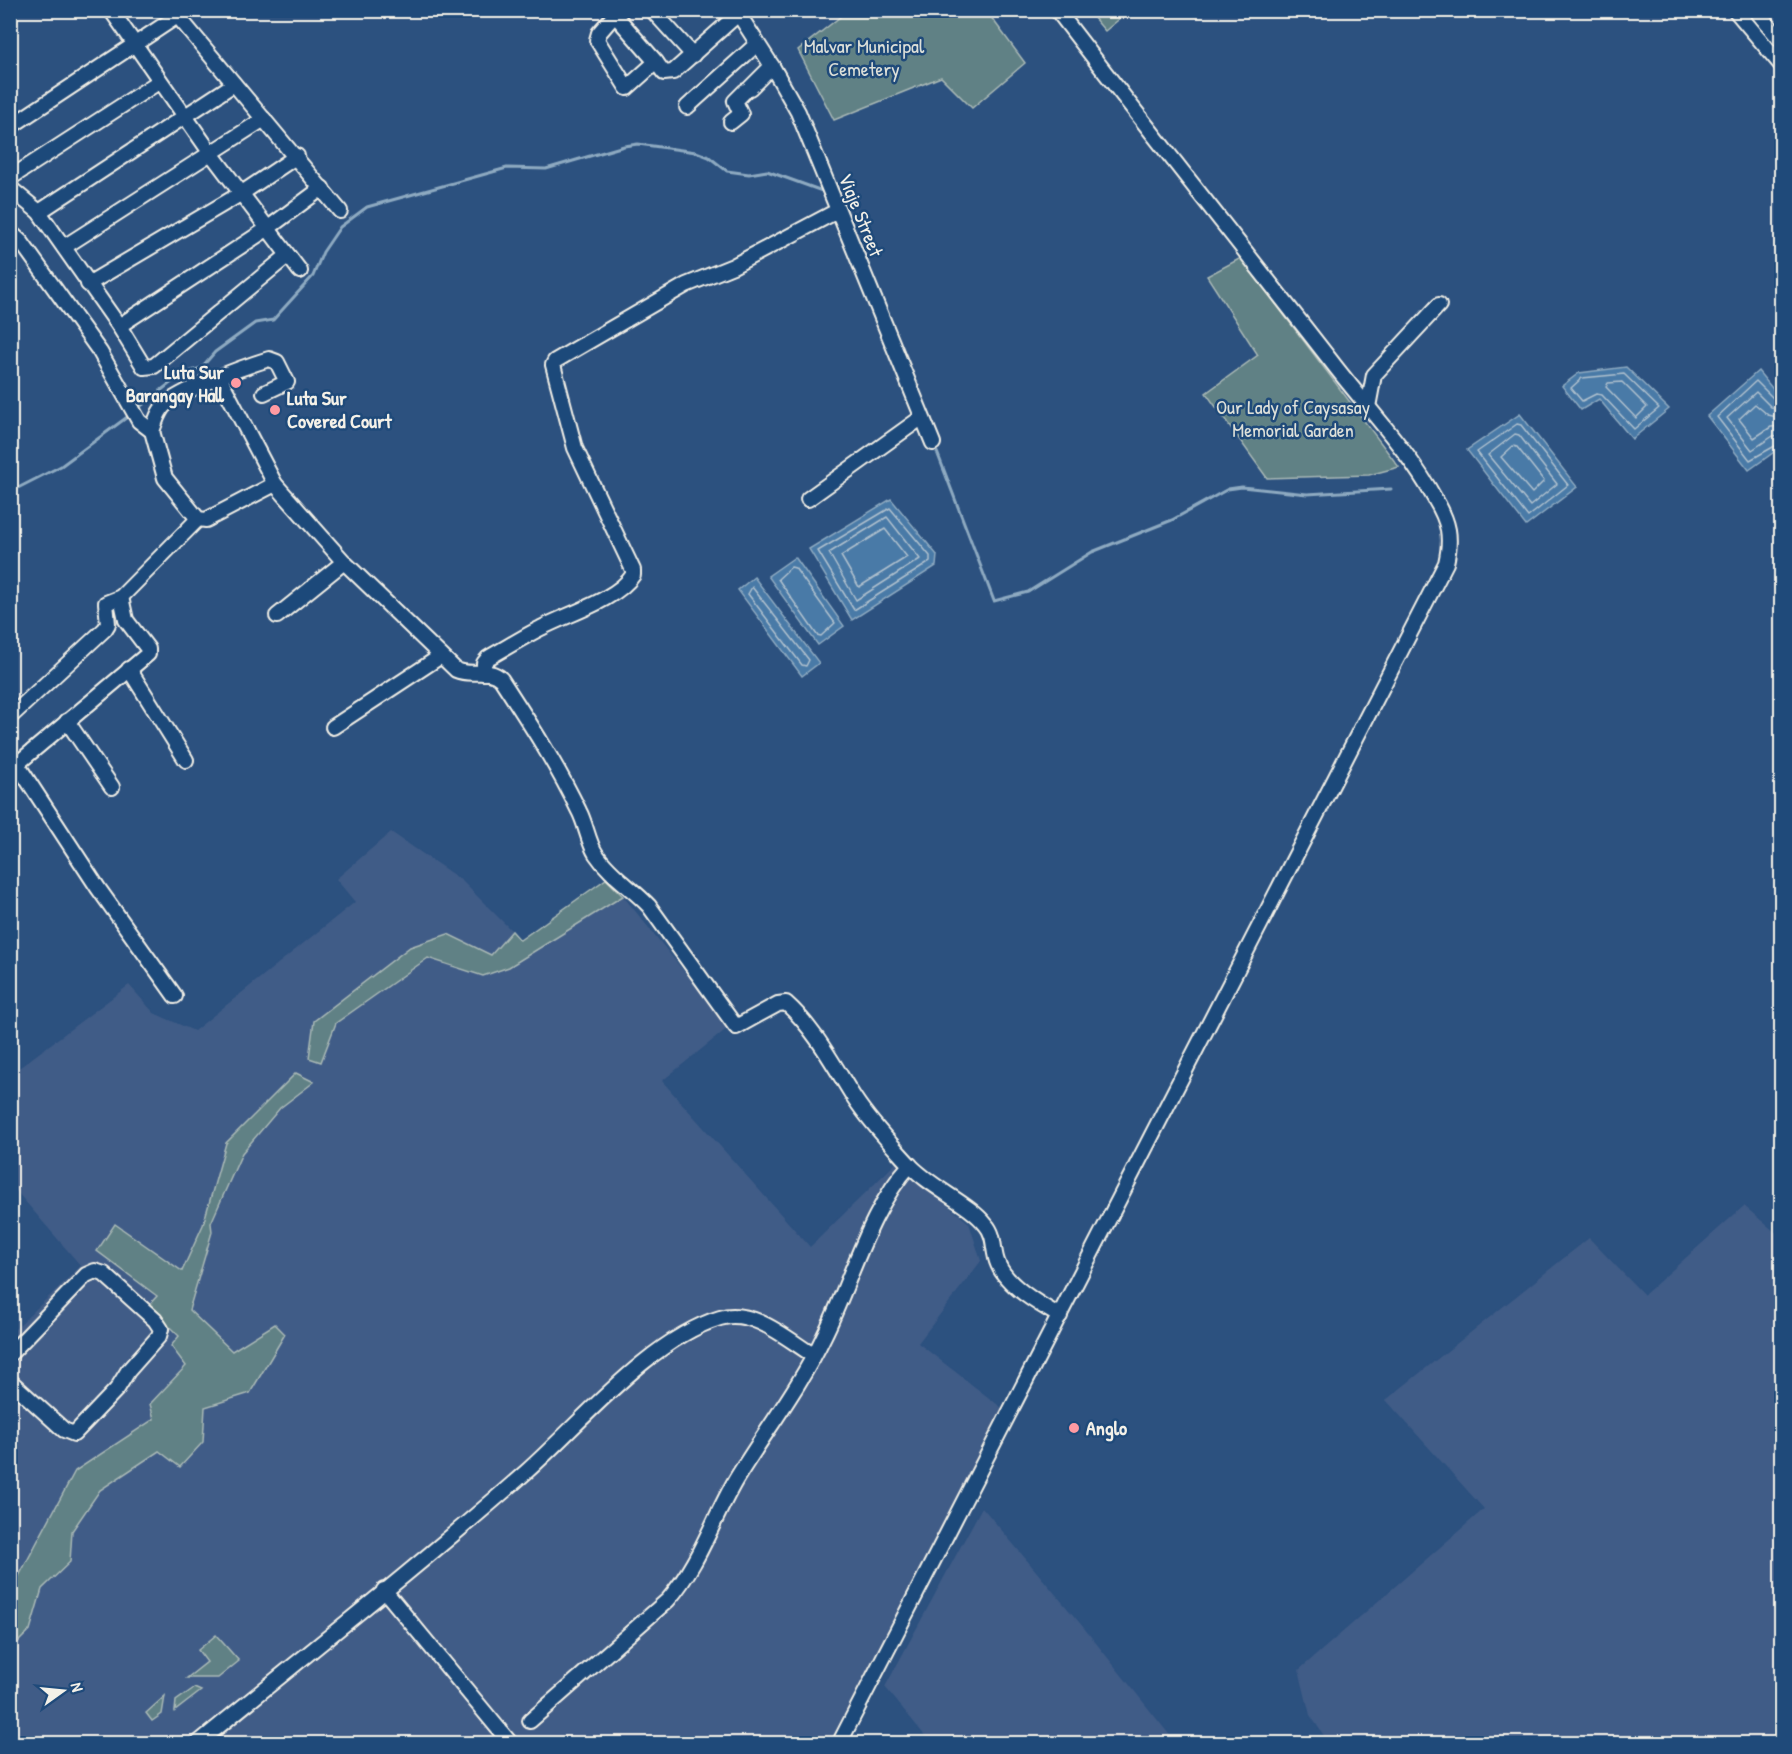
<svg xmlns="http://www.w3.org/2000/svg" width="1792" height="1754" font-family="'Patrick Hand',sans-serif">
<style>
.built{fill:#405c87}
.green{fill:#608185;stroke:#aab9b6;stroke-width:1.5}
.water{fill:#4a7aa7;stroke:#8eaac1;stroke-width:1.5}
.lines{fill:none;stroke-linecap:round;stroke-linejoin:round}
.shore{stroke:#b0c1ce;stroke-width:1.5}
.stream{stroke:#8eaac1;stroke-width:3}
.minor-casing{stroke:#f4f1e8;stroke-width:18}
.minor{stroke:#1f4a7a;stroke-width:14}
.poi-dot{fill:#ff9aa2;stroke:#1f4a7a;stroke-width:2}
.labels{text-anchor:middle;stroke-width:5;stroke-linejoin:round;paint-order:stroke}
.park-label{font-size:20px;fill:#dee0d9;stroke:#1f4a7a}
.street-label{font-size:20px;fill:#f4f1e8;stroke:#1f4a7a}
.poi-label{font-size:20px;font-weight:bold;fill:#f4f1e8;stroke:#1f4a7a;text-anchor:start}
</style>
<rect width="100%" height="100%" fill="#2c517f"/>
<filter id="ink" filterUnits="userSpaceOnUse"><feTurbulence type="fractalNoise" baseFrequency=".0167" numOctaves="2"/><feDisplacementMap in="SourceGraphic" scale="12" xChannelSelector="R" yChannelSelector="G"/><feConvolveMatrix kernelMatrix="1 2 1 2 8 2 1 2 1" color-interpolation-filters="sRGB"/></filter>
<g filter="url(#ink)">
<g class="built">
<path d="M391 832 461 880 512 931 491 955 448 934 314 1021 321 1062 336 1023 428 958 483 976 510 967 623 896 729 1027 662 1081 810 1247 896 1163 969 1223 981 1261 918 1343 1002 1408 832 1743 11 1744V1333L81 1266 11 1185V1074L129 985 154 1013 194 1031 355 902 336 879Z"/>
<path d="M1744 1206 1781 1237V1743H1329L1310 1715 1299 1670 1484 1509 1386 1400 1589 1238 1644 1295Z"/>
<path d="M982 1507 1084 1628 1176 1743H931L885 1687Z"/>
</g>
<g class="green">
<path d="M849 10 998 11 991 17 1025 63 972 108 941 77 834 120 798 50Z"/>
<path d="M1088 11H1129L1105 31Z"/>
<path d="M1241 258 1399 467 1369 475 1267 478 1206 393 1258 355 1207 276Z"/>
<path d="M606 879 623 896 509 967 483 976 428 958 336 1023 321 1062 309 1058 314 1021 410 947 448 934 491 955 512 931 520 940Z"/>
<path d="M296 1073 314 1082 280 1108 242 1153 211 1223 212 1232 189 1310 232 1351 275 1324 285 1334 250 1393 205 1407 203 1442 180 1467 159 1451 100 1490 72 1531 70 1562 42 1589 30 1630 11 1649V1591L75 1471 154 1419 150 1404 186 1366 171 1346 179 1336 148 1306 157 1296 97 1251 115 1224 182 1271 203 1225 226 1143Z"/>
<path d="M216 1635 239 1661 218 1678H187L207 1662 198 1650Z"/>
<path d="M194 1688 201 1691 175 1711 176 1701Z"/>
<path d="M165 1696 162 1714 152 1721 146 1713Z"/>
</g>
<g class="water">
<path d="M1626 367 1669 409 1632 439 1599 399 1581 410 1562 386 1579 373Z"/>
<path d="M1758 371 1781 399V447L1749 470 1707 416Z"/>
<path d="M1520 414 1577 487 1526 526 1467 450Z"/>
<path d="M891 499 937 555 936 566 852 620 809 549Z"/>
<path d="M795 557 844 626 818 645 768 576Z"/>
<path d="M754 577 819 663 802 676 738 590Z"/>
</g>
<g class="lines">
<g class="shore">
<path d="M1624 374 1659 408 1634 429 1602 395 1596 394 1582 401 1571 388 1582 378Z"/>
<path d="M1622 382 1647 407 1636 418 1606 387 1608 383Z"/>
<path d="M1782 402 1775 400 1756 381 1717 417 1750 460 1782 442"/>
<path d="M1782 409 1771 407 1756 392 1727 418 1752 450 1773 436 1782 435"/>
<path d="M1782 418 1768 415 1755 404 1739 419 1754 438 1771 427 1782 426"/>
<path d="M1517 424 1521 425 1568 485 1528 517 1477 452Z"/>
<path d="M1515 434 1519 435 1557 484 1530 506 1488 455Z"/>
<path d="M1513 446 1517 447 1544 481 1532 493 1501 457Z"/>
<path d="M890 508 930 556V562L854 610 818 551Z"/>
<path d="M887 517 920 559 856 600 829 553Z"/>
<path d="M885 529 907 557 859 587 841 556Z"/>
<path d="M791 567 795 568 835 623 821 636 817 635 778 579Z"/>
<path d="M752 587 809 660 806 666 802 665 748 594Z"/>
</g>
<g class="stream">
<path d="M137 409 182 374 201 368 215 352 255 323 273 320 313 276 323 252 340 227 367 207 507 168 546 169 624 146 638 144 696 152 709 157 727 171 749 174 767 171 825 192"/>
<path d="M937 452 994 601 1028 592 1092 552 1172 520 1228 489 1242 487 1307 494 1391 489"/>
<path d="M10 492 61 466 130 415"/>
</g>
<defs>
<g id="minor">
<path d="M111 10 210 152 300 271"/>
<path d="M619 10 599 33 597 40 627 88 656 62 664 73 673 72 738 14"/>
<path d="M652 10 693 55"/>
<path d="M736 10 772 66 798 112 933 443"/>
<path d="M1735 10 1782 66"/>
<path d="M1756 10 1782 42"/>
<path d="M615 15 656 62"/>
<path d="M750 88 772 66"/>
<path d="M687 107 757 44"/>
<path d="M731 122 741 114 735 101 745 91"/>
<path d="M10 127 176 17 181 20 340 211"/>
<path d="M10 178 160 81"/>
<path d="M10 188 39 212 119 326 144 367 154 366 287 256"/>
<path d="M39 212 234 84"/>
<path d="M10 232 22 243 100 352 139 421 152 431 165 478 198 519 206 520 275 484"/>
<path d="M64 247 264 119"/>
<path d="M88 284 242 193 297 156"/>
<path d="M119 326 267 229 322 188"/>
<path d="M219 377 275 484 344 562 456 670C471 677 489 667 501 679 529 722 557 765 579 811 586 824 588 842 596 854 610 875 632 888 649 906L736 1027 778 1004 786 1003C816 1030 834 1066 855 1099 870 1122 890 1143 908 1163 929 1187 969 1203 986 1225 996 1236 992 1251 998 1264 1007 1286 1040 1305 1060 1316"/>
<path d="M1368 407 1374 375 1439 305"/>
<path d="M152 431C156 421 158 410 167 403 189 387 243 367 269 359L277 362 287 382 264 393"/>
<path d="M808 499 921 418"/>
<path d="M121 597 126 620 148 649V654L17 764 98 888 175 996"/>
<path d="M277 616 344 562"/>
<path d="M129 669 186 760"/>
<path d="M484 673V663L488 658C506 648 523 637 541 628 567 614 617 600 633 575V570L575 448 553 365 555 361 686 285 733 266 837 211"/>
<path d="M10 717 105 629 108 624 106 603 121 597 198 519"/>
<path d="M67 721 112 787"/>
<path d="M333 727 441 656"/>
<path d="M10 1354 86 1275 95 1271 104 1274 155 1320 161 1329 159 1336 128 1371 117 1389 74 1434 64 1430 10 1381"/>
<path d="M384 1590 511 1744"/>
<path d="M530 1721 668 1600C699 1564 712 1521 735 1481 764 1433 800 1387 824 1336 851 1282 869 1210 910 1165"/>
<path d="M197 1744C307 1654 419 1566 526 1472 580 1424 650 1339 720 1318 753 1308 787 1339 813 1355"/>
<path d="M839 1744 1446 563C1452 537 1449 522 1435 499 1407 448 1366 407 1331 361 1240 244 1147 128 1057 10"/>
</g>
</defs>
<use href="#minor" class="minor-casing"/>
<use href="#minor" class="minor"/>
</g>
</g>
<g class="poi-dot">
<circle cx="236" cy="383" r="6"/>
<circle cx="275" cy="410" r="6"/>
<circle cx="1074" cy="1428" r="6"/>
</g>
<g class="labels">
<g class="park-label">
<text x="864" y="53">Malvar Municipal<tspan x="864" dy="23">Cemetery</tspan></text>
<text x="1293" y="414">Our Lady of Caysasay<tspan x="1293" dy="23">Memorial Garden</tspan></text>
</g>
<g class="street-label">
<text transform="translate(861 215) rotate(68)" y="7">Viaje Street</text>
</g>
<g class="poi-label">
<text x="224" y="379" text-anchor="end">Luta Sur<tspan x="224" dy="23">Barangay Hall</tspan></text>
<text x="287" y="405">Luta Sur<tspan x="287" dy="23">Covered Court</tspan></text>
<text x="1086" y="1435">Anglo</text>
</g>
</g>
<rect width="1792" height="1754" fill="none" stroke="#1f4a7a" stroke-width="36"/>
<rect x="18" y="18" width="1756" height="1718" fill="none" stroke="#f4f1e8" stroke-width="2" filter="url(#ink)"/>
<g transform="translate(63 1691) rotate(75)" stroke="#1f4a7a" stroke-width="4.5" paint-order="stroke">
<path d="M0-4.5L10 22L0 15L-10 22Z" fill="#f4f1e8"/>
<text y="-9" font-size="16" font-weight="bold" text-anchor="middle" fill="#f4f1e8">N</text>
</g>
</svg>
